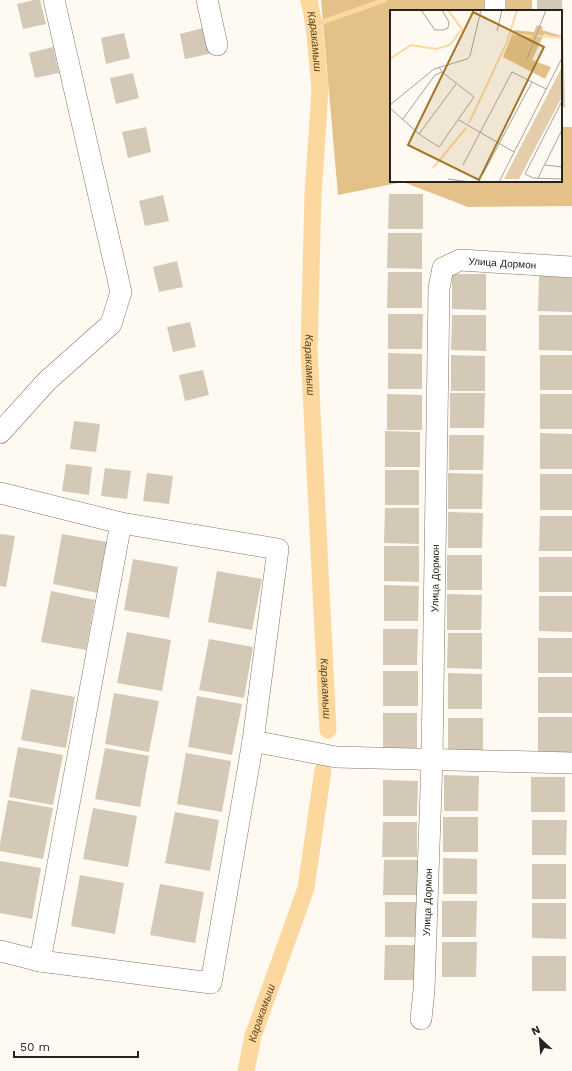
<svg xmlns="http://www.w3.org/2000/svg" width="572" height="1071" font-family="'Work Sans',sans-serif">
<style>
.forest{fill:#e3c188}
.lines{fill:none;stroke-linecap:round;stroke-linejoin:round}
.stream{stroke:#fcd89f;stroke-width:5}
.canal{stroke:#fcd89f;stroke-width:17}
.building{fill:#d4c9b7}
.minor-casing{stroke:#827767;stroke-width:22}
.minor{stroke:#fff;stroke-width:21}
.labels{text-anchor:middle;stroke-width:3.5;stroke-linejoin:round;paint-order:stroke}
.street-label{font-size:10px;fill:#27231c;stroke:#fff}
.water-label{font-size:11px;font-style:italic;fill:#5e461b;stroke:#fff}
.inset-river{fill:none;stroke:#fcd89f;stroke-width:2}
.inset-road{fill:none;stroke:#a8a39c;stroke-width:1}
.view{fill:#a17727;fill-opacity:0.15;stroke:#a17727;stroke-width:2}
.inset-edge{fill:none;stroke:#27231c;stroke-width:2}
</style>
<rect width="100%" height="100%" fill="#fef9f1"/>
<path class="forest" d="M321 0H532V11H391V181H561V127H572V206L468 207 403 182 338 195Z"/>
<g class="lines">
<path class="stream" d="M314 25 385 0"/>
<g class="canal">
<path id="s1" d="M309 0 314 25 320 89 313 195 309 350 328 730"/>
<path id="s2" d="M246 1071 253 1036 306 888 323 770"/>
</g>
</g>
<g class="building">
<path d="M34 0H40L46 24 23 29 17 4Z"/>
<path d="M537 0H562L565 107H561V11H537Z"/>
<path d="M203 28 209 54 185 59 180 34Z"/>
<path d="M124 33 130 58 106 64 101 38Z"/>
<path d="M53 47 59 73 35 78 29 53Z"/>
<path d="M133 73 139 98 116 104 110 78Z"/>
<path d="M146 127 151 152 128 158 122 132Z"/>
<path d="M389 194H423V229H388Z"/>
<path d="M163 195 169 221 145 226 139 201Z"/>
<path d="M388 233H422V269L387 268Z"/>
<path d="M177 261 183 287 159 292 153 267Z"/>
<path d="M388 272H422V308H387Z"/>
<path d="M452 274H486V310L452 309Z"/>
<path d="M539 276H572V312L538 311Z"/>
<path d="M388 314H423L422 349H388Z"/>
<path d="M452 315H486V351L451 350Z"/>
<path d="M539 315H572V351L539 350Z"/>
<path d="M190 322 196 347 173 352 167 327Z"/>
<path d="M388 353 422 354V389H388Z"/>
<path d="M451 355 485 356V391H451Z"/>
<rect x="540" y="355" width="32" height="35"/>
<path d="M203 370 209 395 185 401 179 375Z"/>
<path d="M450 393H485L484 428H450Z"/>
<path d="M387 394 422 395V430H387Z"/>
<rect x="540" y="394" width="32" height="35"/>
<path d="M74 421 100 424 96 452 70 449Z"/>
<path d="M385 431 420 432V467H385Z"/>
<path d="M540 433 572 434V469H540Z"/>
<path d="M449 435H484L483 470H449Z"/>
<path d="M66 464 92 467 89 495 62 491Z"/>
<path d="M105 468 131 471 127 499 101 496Z"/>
<rect x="385" y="470" width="34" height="35"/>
<path d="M147 473 173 476 169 504 143 501Z"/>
<path d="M448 473 483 474 482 509H448Z"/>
<rect x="540" y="474" width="32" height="36"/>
<path d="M385 508H419V544L384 543Z"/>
<path d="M448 512 483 513 482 548H448Z"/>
<path d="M540 516H572V551H539Z"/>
<path d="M0 534 15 536 6 587 0 586Z"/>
<path d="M62 534 107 542 98 593 53 584Z"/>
<path d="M384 546H419V582L384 581Z"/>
<rect x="447" y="555" width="35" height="35"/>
<rect x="539" y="557" width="33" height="35"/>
<path d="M133 559 178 567 169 618 124 610Z"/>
<path d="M217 571 262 579 252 630 208 622Z"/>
<path d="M384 585 419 586 418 621H384Z"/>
<path d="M51 591 95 600 86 650 41 642Z"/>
<path d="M447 594 482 595 481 630H447Z"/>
<path d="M539 596H572V632L539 631Z"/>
<path d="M383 629H418L417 665H383Z"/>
<path d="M127 632 171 640 162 691 117 683Z"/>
<path d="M448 633H482V669L447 668Z"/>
<rect x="538" y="638" width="34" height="35"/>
<path d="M209 639 253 647 244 698 199 690Z"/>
<rect x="383" y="671" width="35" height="35"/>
<path d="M448 673 482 674V709H448Z"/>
<rect x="538" y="677" width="34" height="36"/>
<path d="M31 689 75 697 66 748 21 740Z"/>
<path d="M114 693 159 701 149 752 105 744Z"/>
<path d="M197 696 242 704 232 755 188 747Z"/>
<rect x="383" y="713" width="34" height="35"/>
<rect x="538" y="717" width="34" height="35"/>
<rect x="448" y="718" width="35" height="35"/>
<path d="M18 747 63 755 53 805 9 797Z"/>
<path d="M105 748 149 756 140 807 95 799Z"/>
<path d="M186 753 231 761 222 812 177 804Z"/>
<path d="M444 775 479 776 478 811H444Z"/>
<rect x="531" y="777" width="34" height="35"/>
<path d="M383 780 418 781 417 816H383Z"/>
<path d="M8 800 53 808 43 859 0 851V844Z"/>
<path d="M93 808 137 816 128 867 83 859Z"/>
<path d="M175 812 219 820 210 871 165 863Z"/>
<rect x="443" y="817" width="35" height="35"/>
<path d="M532 820H567L566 855H532Z"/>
<path d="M383 822H417V857H382Z"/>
<path d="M443 858 477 859V894H443Z"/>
<path d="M384 860H418V895H383Z"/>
<path d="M0 861 41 868 32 919 0 913Z"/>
<rect x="532" y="864" width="34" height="35"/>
<path d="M80 875 124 883 115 934 71 926Z"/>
<path d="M160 884 204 892 195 943 150 935Z"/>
<path d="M442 901H477L476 937H442Z"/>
<rect x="385" y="902" width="35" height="35"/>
<path d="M532 903H566V939L532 938Z"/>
<path d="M442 942H477L476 977H442Z"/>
<path d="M385 945H419V980H384Z"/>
<rect x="532" y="956" width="34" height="35"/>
</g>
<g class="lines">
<defs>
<g id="minor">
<path d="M207 0 217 45"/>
<path d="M495 0V11"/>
<path d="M0 433 47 381 111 324 121 292 54 0"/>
<path d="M0 493 121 523 278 549 253 741 211 983 40 961 0 951"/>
<path d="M253 741 336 757 572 763"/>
<path d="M40 961 121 523"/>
<path id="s3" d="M421 1019 424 990 432 760 439 288 443 268 460 260 572 267"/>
</g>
</defs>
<use href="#minor" class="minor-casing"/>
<use href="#minor" class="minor"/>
</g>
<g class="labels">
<g class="street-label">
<text dy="4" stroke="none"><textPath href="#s3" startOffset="813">Улица Дормон</textPath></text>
<text dy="4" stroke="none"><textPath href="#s3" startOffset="441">Улица Дормон</textPath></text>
<text dy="4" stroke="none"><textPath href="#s3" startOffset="117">Улица Дормон</textPath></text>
</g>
<g class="water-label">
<text dy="4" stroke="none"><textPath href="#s1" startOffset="42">Каракамыш</textPath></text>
<text dy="4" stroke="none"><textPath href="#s1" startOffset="366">Каракамыш</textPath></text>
<text dy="4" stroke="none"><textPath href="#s1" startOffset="690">Каракамыш</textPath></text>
<text dy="4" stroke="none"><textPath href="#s2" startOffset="60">Каракамыш</textPath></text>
</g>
</g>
<g transform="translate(390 10)">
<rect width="172" height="172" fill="#fef9f1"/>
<path d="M172 57V87L129 169H114Z" fill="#e3cdaa"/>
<path d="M147 15 153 17 152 20 172 26V29L154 24 142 50 161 57 155 69 113 47 124 20 144 22Z" fill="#e3c188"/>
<path class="inset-river" d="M121 24 142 26M147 26 172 27M0 49 21 35 46 39 60 35 72 19 58 0M79 113 117 32 127 0M43 158 76 118"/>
<path class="inset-road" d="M31 0 45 20H53L58 18 59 12 52 0M107 21 112 0M137 49 156 0M172 91 135 164 143 168 172 169M0 95 44 59 77 49 80 46 91 0M0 98 29 124 49 137 84 87 52 62 49 57M12 110 45 65 52 62M69 110 124 142M29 124 66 74M73 155 122 62 156 79M155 155 172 157M93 164 142 72M148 168 172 120M58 169 79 172M109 172 172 48"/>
<path class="view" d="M83 2 154 37 89 170 18 135Z"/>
<rect width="172" height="172" class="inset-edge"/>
</g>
<g transform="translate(540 1039) rotate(334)" stroke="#ffffff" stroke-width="3" paint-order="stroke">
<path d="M0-3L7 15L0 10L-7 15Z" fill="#27231c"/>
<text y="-6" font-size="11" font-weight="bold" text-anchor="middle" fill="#27231c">N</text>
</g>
<path d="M14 1051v6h124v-6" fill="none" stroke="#27231c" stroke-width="2"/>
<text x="20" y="1051" font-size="12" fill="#27231c" stroke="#ffffff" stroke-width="3" paint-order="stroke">50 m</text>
</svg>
